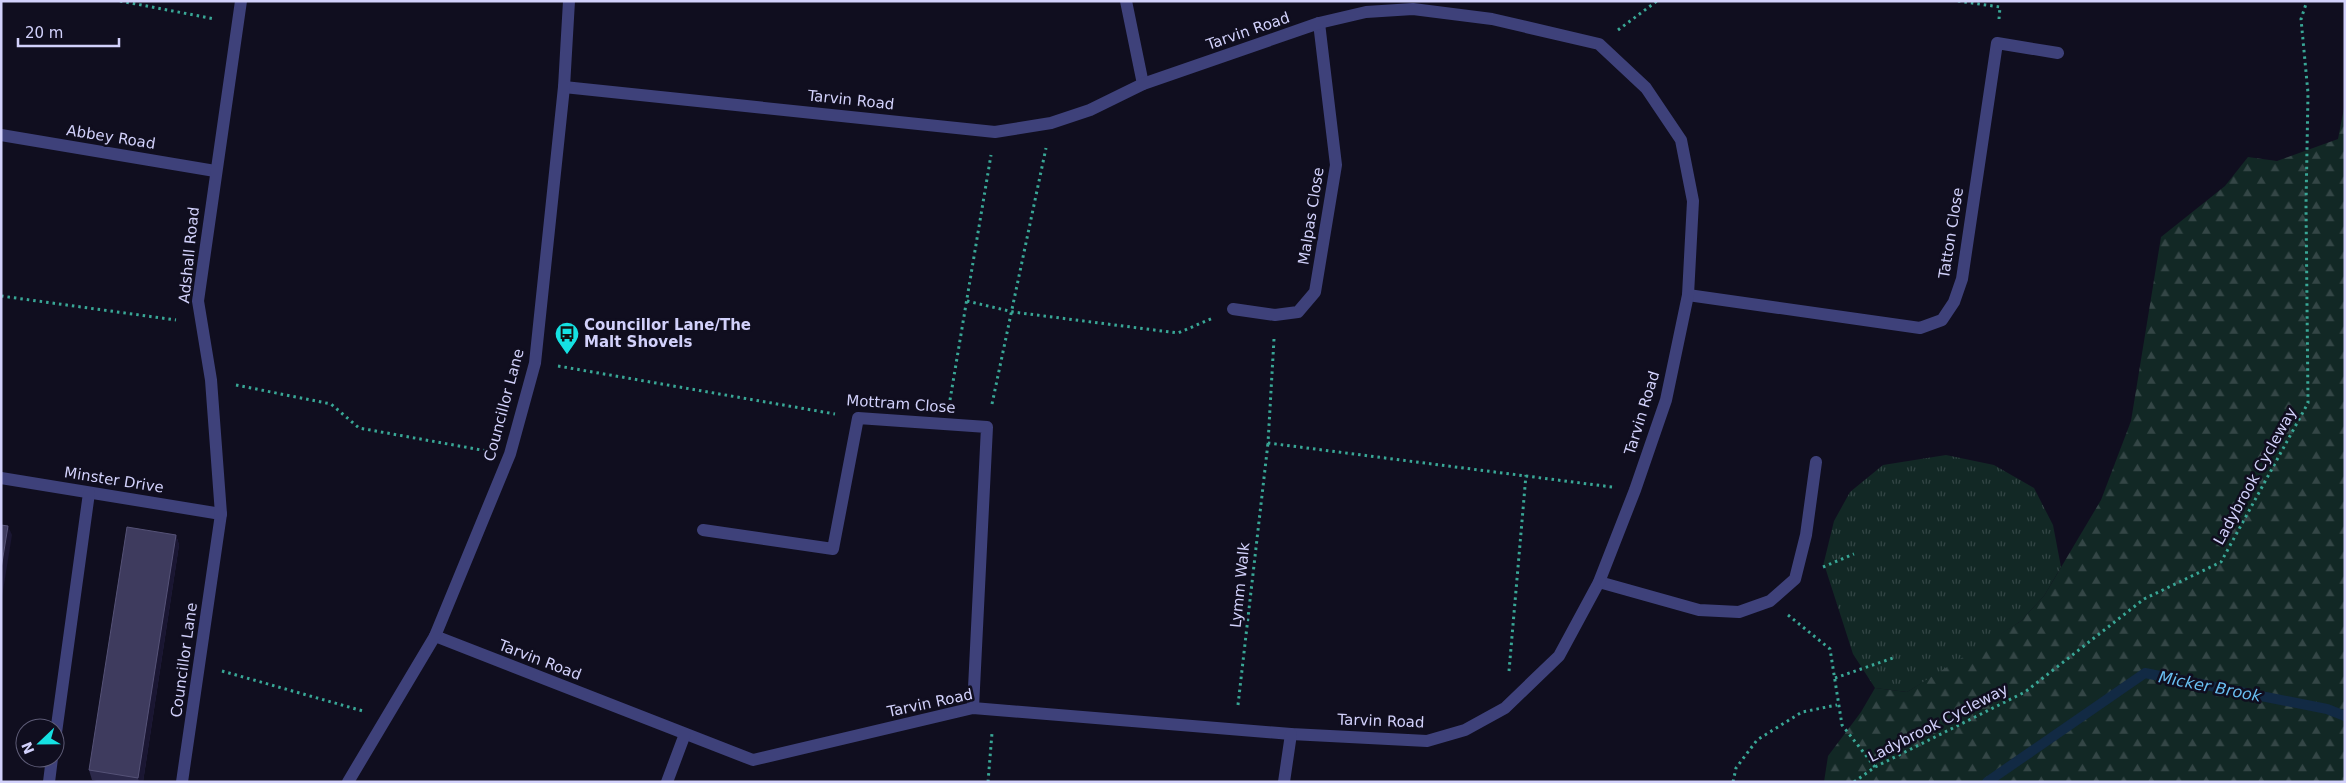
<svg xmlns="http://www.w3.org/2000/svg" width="2346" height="783" font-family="'DejaVu Sans',sans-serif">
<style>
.grass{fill:url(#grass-tufts)}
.forest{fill:url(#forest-firs)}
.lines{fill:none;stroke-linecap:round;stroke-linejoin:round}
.stream{stroke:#122a44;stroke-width:10}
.path{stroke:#39a796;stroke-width:3;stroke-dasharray:2.5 4;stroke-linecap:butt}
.minor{stroke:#3e417a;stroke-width:12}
.wall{fill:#2c294b}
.shaded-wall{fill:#1a1632}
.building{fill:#3e3b5e;stroke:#555277}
.labels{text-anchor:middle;stroke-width:5;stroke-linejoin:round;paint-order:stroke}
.street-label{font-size:15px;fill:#d2d1fb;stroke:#100e1f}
.poi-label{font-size:15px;font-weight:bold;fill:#d2d1fb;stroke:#100e1f;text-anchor:start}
.water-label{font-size:16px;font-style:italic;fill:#68bef1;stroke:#100e1f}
</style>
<defs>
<pattern id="grass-tufts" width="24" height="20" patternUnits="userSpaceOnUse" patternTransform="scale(1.25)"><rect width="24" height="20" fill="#122825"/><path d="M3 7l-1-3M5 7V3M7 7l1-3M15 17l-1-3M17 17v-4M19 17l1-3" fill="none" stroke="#344646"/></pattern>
<pattern id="forest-firs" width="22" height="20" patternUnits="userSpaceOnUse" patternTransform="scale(1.25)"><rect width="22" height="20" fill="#122825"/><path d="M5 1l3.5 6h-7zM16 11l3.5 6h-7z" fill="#344646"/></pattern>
</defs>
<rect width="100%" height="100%" fill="#100e1f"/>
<path class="grass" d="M1946 455 1994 465 2034 488 2053 525 2061 567 2044 596 2021 621 1972 653 1907 692 1875 688 1853 654 1825 567 1823 566 1834 521 1850 492 1883 465Z"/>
<path class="forest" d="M2345 103V782H1824L1828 756 1861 712 1875 688 1907 692 2021 621 2044 596 2101 500 2131 421 2161 237 2225 186 2248 157 2277 161 2338 139Z"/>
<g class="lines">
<path class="stream" d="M1987 782 2145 673 2327 709 2345 716"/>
<g class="path">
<path d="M120 1 215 19"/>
<path d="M1958 1 2000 7 1999 19"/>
<path d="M1618 30 1657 1"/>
<path d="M1 296 176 320"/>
<path d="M967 301 1013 312 1178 333 1213 318"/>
<path d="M1274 339 1268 443 1612 487"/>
<path d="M558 366 835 414"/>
<path d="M236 385 331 404 359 428 487 451"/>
<path d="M950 400 991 155"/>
<path d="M992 404 1046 148"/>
<path d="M1823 567 1854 554"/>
<path d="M1788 615 1830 649 1842 725 1875 767"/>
<path d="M222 671 363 711"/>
<path d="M1509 671 1526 475"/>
<path d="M1835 678 1893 658"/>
<path d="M1238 705 1268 443"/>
<path d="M988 782 992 733"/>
<path d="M1733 782 1736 768 1757 740 1802 712 1837 705"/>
<path d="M1854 782 1875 767 2025 692 2144 599 2221 562 2308 403 2306 205 2308 93 2301 19 2307 1"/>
</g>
<g class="minor">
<path d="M1126 1 1143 84"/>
<path d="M1 135 215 171"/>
<path d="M1688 295 1920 328 1942 320 1954 302 1962 279 1997 43 2058 53"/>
<path d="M1233 309 1275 315 1298 312 1315 292 1336 165 1319 23"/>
<path d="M1 478 221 514"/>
<path d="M703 530 833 549 858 418 987 427 973 708"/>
<path d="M1599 582 1699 610 1739 612 1770 601 1795 579 1806 535 1816 462"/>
<path d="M435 636 753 760 973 708 1291 734 1427 741 1465 730 1505 708 1559 656 1599 582 1635 490 1666 400 1688 295 1693 201 1681 140 1646 88 1599 44 1492 19 1413 9 1366 12 1319 23 1143 84 1090 110 1051 123 995 132 564 87"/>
<path d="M55 740 89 493"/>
<path d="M49 782 52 758"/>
<path d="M182 782 221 514 211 380 198 301 241 1"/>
<path d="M348 782 435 636 510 454 535 363 564 87 569 1"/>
<path d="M667 782 685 734"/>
<path d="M1284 782 1291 734"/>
</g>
</g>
<path class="wall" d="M176 535 179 545 143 782H101L92 780 89 770Z"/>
<g class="shaded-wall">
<path d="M8 526 12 535 1 603V569Z"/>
<path d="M176 535 179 545 143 782H139L138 778Z"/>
</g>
<g class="building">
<path d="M1 525 8 526 1 569Z"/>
<path d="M127 527 176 535 138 778 89 770Z"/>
</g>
<defs>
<symbol id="bus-pin" viewBox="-11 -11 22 30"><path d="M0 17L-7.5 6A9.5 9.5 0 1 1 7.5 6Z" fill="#15e1e2" stroke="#100e1f"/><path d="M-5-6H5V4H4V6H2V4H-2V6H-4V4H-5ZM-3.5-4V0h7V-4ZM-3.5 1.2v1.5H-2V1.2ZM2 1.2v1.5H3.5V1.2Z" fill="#111"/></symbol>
</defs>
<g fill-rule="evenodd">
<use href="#bus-pin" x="553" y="320" width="28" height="38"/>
</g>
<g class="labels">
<g class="street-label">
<text transform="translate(1248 31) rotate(-19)" y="5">Tarvin Road</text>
<text transform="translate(851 100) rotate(6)" y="5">Tarvin Road</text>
<text transform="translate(111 137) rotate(9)" y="5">Abbey Road</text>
<text transform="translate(1311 216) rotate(-81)" y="5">Malpas Close</text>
<text transform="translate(1951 233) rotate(-81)" y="5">Tatton Close</text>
<text transform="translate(189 255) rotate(-84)" y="5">Adshall Road</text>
<text transform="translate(901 404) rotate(4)" y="5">Mottram Close</text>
<text transform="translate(504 405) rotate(-75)" y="5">Councillor Lane</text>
<text transform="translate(1642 413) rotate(-73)" y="5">Tarvin Road</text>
<text transform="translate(2255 476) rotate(-61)" y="5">Ladybrook Cycleway</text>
<text transform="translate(114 480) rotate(9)" y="5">Minster Drive</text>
<text transform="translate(1240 585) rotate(-84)" y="5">Lymm Walk</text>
<text transform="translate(184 660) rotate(-82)" y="5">Councillor Lane</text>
<text transform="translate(540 660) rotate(21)" y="5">Tarvin Road</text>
<text transform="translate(930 703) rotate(-12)" y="5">Tarvin Road</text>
<text transform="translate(1381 721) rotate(2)" y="5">Tarvin Road</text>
<text transform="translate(1938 723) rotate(-27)" y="5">Ladybrook Cycleway</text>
</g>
<g class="poi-label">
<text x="584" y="330">Councillor Lane/The<tspan x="584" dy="17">Malt Shovels</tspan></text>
</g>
<g class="water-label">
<text transform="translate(2210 686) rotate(11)" y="6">Micker Brook</text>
</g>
</g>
<rect width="2346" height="783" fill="none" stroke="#d2d1fb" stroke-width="5"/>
<g transform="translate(40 743) rotate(248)"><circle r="24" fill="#100e1f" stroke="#5e5c77"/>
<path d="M0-4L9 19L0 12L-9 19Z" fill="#15e1e2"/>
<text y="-8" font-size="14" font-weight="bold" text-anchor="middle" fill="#d2d1fb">N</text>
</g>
<path d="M18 38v8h101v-8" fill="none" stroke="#d2d1fb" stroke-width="2.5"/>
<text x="25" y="38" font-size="15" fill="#d2d1fb" stroke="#100e1f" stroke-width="4" paint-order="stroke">20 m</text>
</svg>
